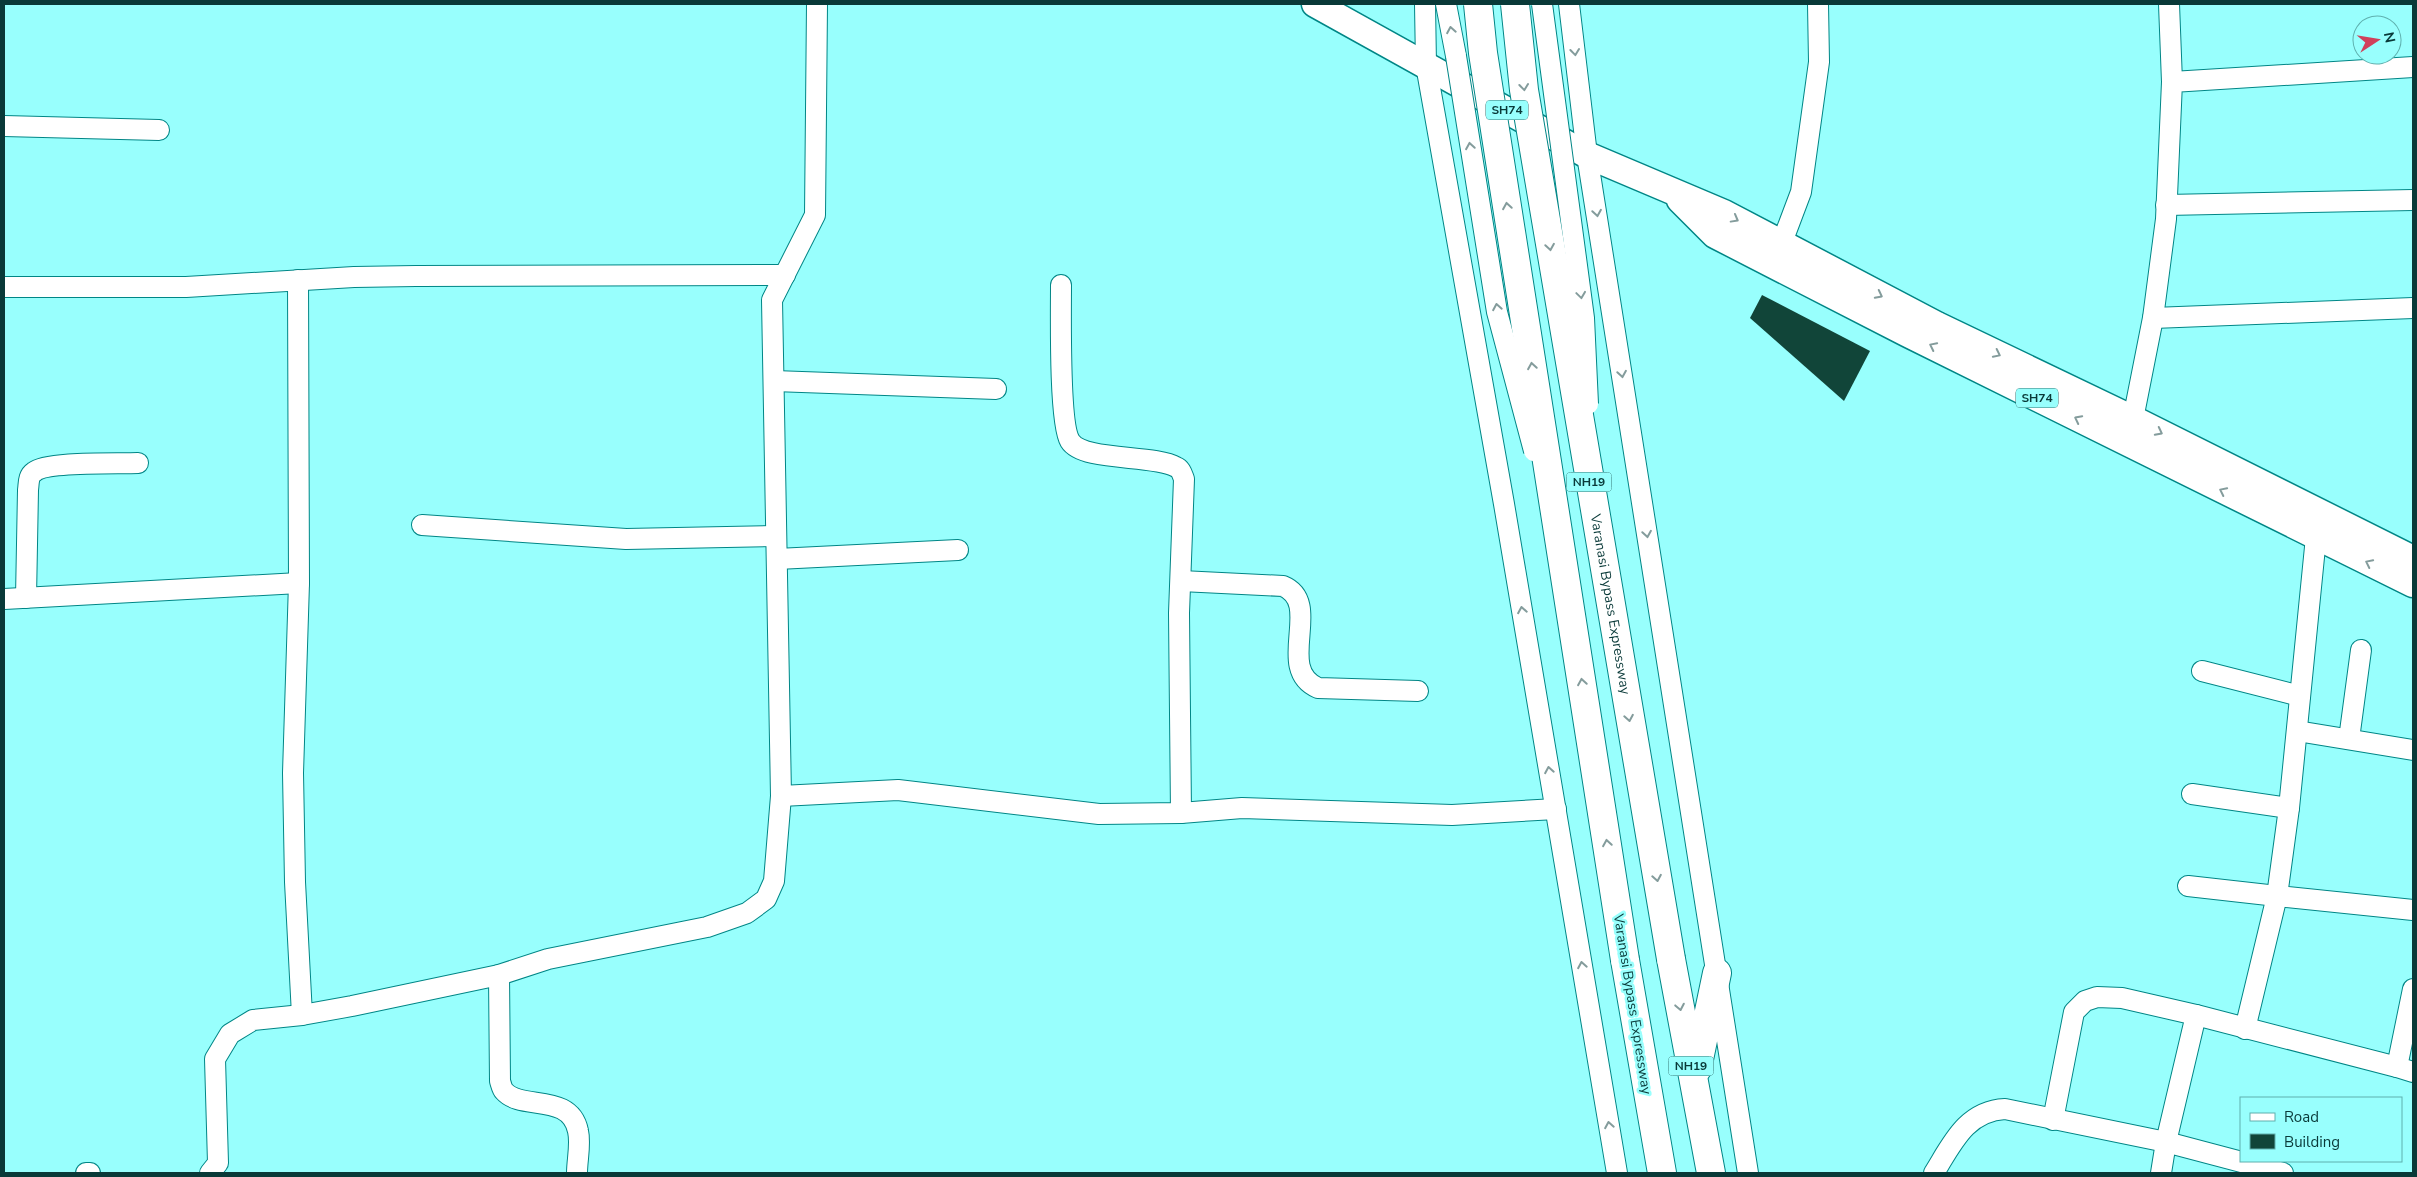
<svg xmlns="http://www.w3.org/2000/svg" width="2417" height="1177" font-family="'Nunito Sans',sans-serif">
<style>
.building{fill:#114539}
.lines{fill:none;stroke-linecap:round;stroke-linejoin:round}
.minor-casing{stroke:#008686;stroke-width:22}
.major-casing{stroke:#008686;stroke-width:29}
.highway-casing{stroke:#008686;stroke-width:30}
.minor{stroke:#fff;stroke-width:20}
.major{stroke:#fff;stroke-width:26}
.highway{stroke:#fff;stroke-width:28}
.minor-bridge-casing{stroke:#008686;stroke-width:22;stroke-linecap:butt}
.highway-bridge-casing{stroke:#008686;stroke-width:30;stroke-linecap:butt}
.minor-bridge{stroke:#fff;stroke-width:20}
.highway-bridge{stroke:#fff;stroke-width:28}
.oneway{stroke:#849c9c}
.labels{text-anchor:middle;stroke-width:5;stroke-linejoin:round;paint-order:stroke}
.shield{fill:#98fffd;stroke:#347473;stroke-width:1}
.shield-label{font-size:12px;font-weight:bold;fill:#093938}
.street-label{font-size:14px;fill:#093938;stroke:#98fffd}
</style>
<rect width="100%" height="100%" fill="#98fffd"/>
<path class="building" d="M1762 295 1870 351 1844 401 1750 318Z"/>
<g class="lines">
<defs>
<g id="minor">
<path d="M1425 4 1426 65 1504 504 1617 1173"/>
<path d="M1446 4 1456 56"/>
<path d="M1569 4 1587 155 1748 1173"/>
<path d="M2169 4 2172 82"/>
<path d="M4 126 159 130"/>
<path d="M2166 205 2413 200"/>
<path d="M1781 245 1801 192 1819 62 1818 4"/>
<path d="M298 280 299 583 293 773 295 882 302 1015"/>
<path d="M1061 285C1061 312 1059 423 1070 441 1083 462 1154 454 1176 467 1181 469 1182 474 1184 479L1179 613 1181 813"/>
<path d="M4 287H186L354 277 416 276 785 275"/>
<path d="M2153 318 2413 308"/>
<path d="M774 381 996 389"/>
<path d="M2133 419 2153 318 2166 219 2172 82 2413 67"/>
<path d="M422 525 626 539 776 536"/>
<path d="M2316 537 2289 808 2277 896 2413 910"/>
<path d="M777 559 958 550"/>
<path d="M1181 581 1283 586C1324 603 1274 669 1318 688L1418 691"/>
<path d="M26 598 28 490C29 483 28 476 34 472 47 461 118 464 138 463"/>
<path d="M4 599 299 583"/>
<path d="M2202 671 2300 696"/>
<path d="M2297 731 2413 750"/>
<path d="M2349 739 2361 650"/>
<path d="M2192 794 2289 808"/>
<path d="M781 796 898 790 1099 814 1181 813 1242 808 1452 815 1556 809"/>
<path d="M2188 886 2277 896 2245 1029"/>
<path d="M499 975 500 1081C501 1084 502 1089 504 1091 521 1111 570 1092 578 1131 581 1144 577 1160 577 1173"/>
<path d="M2413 989 2397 1067 2413 1072"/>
<path d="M2053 1120 2074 1012 2085 1001 2097 997 2122 998 2196 1015 2397 1067"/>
<path d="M86 1173H90"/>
<path d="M210 1173 218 1163 215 1059 230 1034 253 1020 302 1015 352 1006 499 975 548 959 707 927 747 913 766 899 774 881 781 796 772 300 815 215 817 4"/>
<path d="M1934 1173C1952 1144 1966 1111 2005 1109L2166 1142 2283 1173"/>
<path d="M2161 1173 2166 1142 2196 1015"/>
</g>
<g id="major">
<path d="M1315 4 1587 155 1724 213 1937 325 2133 419 2413 559"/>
<path d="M1680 200 1715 235 1908 334 2413 584"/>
</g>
<g id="highway">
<path d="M1671 959 1711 1173"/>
<path d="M1625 960 1662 1173"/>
<path d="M1697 1069 1717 973"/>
</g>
</defs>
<use href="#minor" class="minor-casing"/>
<use href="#major" class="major-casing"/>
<use href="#highway" class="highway-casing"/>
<use href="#minor" class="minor"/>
<use href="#major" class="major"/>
<use href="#highway" class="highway"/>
<defs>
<g id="minor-bridge">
<path d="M1542 4 1584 318 1588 404"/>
<path d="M1456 56 1497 312 1534 451"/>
</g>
<g id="highway-bridge">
<path d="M1478 4 1483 53 1625 960"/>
<path id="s1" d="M1515 4 1524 90 1671 959"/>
</g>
</defs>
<use href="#minor-bridge" class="minor-bridge-casing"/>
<use href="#highway-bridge" class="highway-bridge-casing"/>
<use href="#minor-bridge" class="minor-bridge"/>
<use href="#highway-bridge" class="highway-bridge"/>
</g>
<defs><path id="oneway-chevron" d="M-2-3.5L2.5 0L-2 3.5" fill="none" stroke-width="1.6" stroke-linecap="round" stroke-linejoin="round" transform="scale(1.25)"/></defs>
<g class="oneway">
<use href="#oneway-chevron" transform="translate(1451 30) rotate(-100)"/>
<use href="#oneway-chevron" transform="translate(1575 52) rotate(83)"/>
<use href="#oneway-chevron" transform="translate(1524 87) rotate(83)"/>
<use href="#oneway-chevron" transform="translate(1470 146) rotate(-99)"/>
<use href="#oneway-chevron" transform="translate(1507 206) rotate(-99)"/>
<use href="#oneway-chevron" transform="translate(1597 213) rotate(81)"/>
<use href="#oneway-chevron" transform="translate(1735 219) rotate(29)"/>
<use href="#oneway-chevron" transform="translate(1550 247) rotate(81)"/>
<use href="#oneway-chevron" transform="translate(1581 295) rotate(82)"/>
<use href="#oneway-chevron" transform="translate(1879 295) rotate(27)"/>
<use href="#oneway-chevron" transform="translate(1497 307) rotate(-100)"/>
<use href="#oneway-chevron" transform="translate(1933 346) rotate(-154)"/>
<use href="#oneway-chevron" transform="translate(1997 354) rotate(26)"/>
<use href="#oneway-chevron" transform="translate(1532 366) rotate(-99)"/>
<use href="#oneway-chevron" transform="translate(1622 374) rotate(81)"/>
<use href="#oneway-chevron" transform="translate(2078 419) rotate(-153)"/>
<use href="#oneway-chevron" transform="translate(2159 432) rotate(27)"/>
<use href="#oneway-chevron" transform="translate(2223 491) rotate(-154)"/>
<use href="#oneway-chevron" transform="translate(1647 534) rotate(81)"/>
<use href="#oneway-chevron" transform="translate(2369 563) rotate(-154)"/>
<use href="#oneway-chevron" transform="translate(1522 610) rotate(-100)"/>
<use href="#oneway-chevron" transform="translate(1582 682) rotate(-99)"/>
<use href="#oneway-chevron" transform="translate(1629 718) rotate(80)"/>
<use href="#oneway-chevron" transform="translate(1549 770) rotate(-100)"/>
<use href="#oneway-chevron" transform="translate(1607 843) rotate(-99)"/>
<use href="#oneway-chevron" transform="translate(1657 878) rotate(80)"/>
<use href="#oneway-chevron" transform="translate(1582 965) rotate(-100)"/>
<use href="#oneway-chevron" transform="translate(1680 1007) rotate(79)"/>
<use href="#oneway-chevron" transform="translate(1609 1125) rotate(-100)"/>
</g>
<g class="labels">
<g class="shield">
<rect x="1486" y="100.5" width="42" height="19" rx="4"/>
<rect x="2016" y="388.5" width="42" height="19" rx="4"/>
<rect x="1566.5" y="472.5" width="45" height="19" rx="4"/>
<rect x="1668.5" y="1056.5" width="45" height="19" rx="4"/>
</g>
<g class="shield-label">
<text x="1507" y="114">SH74</text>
<text x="2037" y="402">SH74</text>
<text x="1589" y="486">NH19</text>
<text x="1691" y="1070">NH19</text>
</g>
<g class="street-label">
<text dy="5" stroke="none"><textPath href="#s1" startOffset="608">Varanasi Bypass Expressway</textPath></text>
<text transform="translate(1633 1004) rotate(81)" y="5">Varanasi Bypass Expressway</text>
</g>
</g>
<rect width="2417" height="1177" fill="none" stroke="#093938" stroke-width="10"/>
<rect x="2240" y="1097" width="162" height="65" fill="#98fffd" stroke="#5fb0ae"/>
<rect x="2250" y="1113" width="25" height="8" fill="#ffffff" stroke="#5fb0ae"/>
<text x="2284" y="1122" font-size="15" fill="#093938">Road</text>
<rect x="2250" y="1134" width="25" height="15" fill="#114539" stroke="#5fb0ae"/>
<text x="2284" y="1147" font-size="15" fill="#093938">Building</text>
<g transform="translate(2377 40) rotate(78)"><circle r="24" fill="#98fffd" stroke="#5fb0ae"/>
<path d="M0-4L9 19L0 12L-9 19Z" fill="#d0405a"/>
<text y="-8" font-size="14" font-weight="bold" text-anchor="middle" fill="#093938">N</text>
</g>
</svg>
